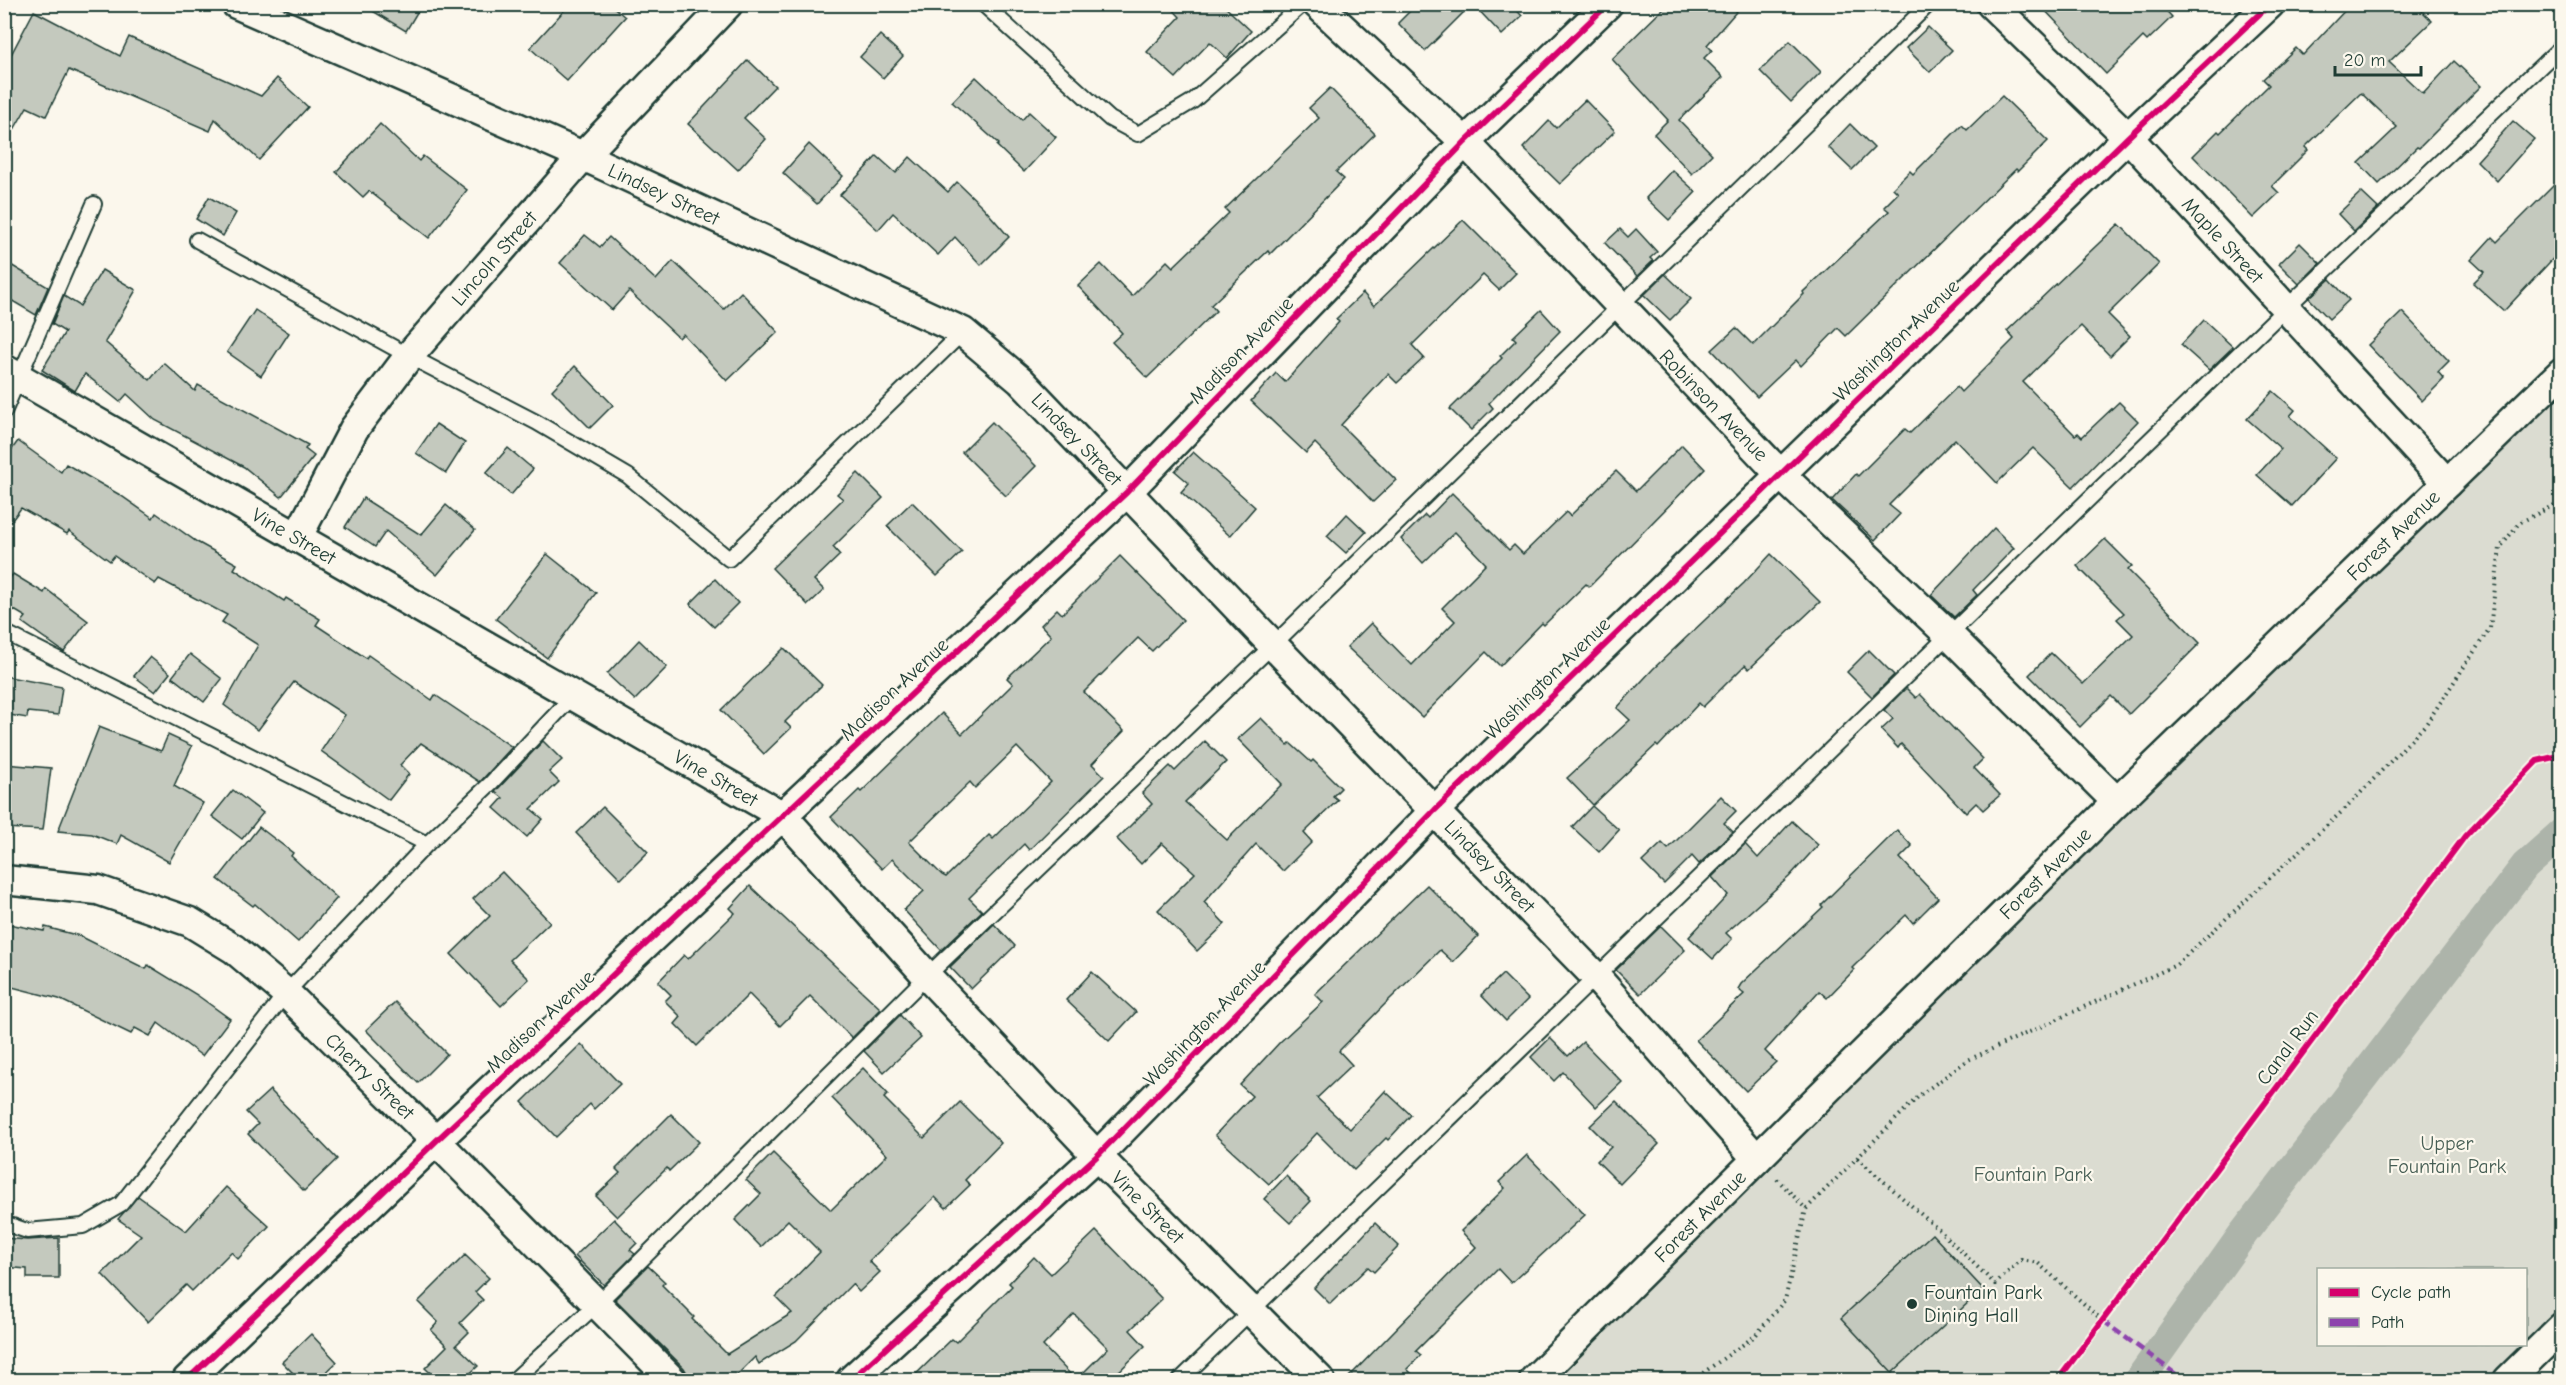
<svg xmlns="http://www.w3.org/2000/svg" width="2566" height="1385" font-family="'Comic Neue',sans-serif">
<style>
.green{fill:#dbdcd1;stroke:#7d8c82;stroke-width:1.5;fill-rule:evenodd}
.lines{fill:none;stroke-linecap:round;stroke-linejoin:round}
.canal{stroke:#adb4aa;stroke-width:30}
.building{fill:#c4c9be;stroke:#1f3d34;stroke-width:1.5;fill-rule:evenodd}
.service-casing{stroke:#1f3d34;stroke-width:18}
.minor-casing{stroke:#1f3d34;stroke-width:33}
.path{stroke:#1f3d34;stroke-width:4;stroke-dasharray:1.5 4.5;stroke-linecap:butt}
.service{stroke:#fbf7ec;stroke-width:14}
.minor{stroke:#fbf7ec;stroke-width:28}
.quiet{stroke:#8e44ad;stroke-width:4.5;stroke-dasharray:9 4.5;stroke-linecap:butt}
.cycleway-casing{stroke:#fbf7ec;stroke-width:10}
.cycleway{stroke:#d6006c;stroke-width:6}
.poi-dot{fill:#1f3d34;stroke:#fbf7ec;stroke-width:2}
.labels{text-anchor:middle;stroke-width:4.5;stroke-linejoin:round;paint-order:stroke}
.street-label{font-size:20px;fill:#1f3d34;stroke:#fbf7ec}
.park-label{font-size:20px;fill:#455d53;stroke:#fbf7ec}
.poi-label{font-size:20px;fill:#1f3d34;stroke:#fbf7ec;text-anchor:start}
</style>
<rect width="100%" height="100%" fill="#fbf7ec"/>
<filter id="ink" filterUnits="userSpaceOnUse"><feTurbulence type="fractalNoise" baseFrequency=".0167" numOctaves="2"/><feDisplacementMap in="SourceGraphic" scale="12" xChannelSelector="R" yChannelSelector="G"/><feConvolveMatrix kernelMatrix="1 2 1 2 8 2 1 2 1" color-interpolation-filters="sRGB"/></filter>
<g filter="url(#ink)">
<path class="green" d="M2561 372V1327L2508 1380H1534ZM2318 1270H2526V1344H2318Z"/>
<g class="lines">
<path class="canal" d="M2139 1380 2243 1234 2525 866 2562 833"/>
</g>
<g class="building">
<path d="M361 4H422L406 31Z"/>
<path d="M570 4H610L625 17 567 81 530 48Z"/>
<path d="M1168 4H1222L1251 31 1227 58 1210 42 1176 78 1147 52 1180 17Z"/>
<path d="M1417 4H1472L1425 51 1398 23Z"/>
<path d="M1473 4H1511L1522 16 1502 35Z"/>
<path d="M1668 4H1743L1707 45 1712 50 1704 58 1723 77 1679 120 1712 154 1692 174 1654 134 1668 120 1612 59Z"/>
<path d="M2039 4H2160L2172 17 2147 41 2143 37 2106 74Z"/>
<path d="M2351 4H2415L2432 21 2389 62 2423 94 2454 61 2481 86 2419 148 2417 147 2379 184 2359 163 2397 127 2361 93 2305 147 2308 150 2272 186 2279 193 2253 218 2193 156 2218 131 2220 133 2269 85 2263 79 2296 48 2303 55Z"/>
<path d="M34 11 120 56 129 37 261 96 277 78 308 107 259 160 215 119 210 131 69 70 46 116 27 107 4 147V68Z"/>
<path d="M1928 27 1952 50 1930 72 1906 48Z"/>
<path d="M880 35 903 56 883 78 860 57Z"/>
<path d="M1790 41 1821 72 1791 102 1760 71Z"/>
<path d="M748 60 775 86 744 118 766 139 738 170 688 124Z"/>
<path d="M976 77 1022 120 1029 112 1056 137 1024 172 997 146 999 144 952 102Z"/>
<path d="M1330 88 1375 134 1336 172 1344 179 1270 254 1268 251 1211 305 1216 311 1147 378 1112 342 1122 333 1078 286 1101 264 1132 296 1167 261 1173 267 1229 213 1225 209 1319 118 1309 108Z"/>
<path d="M2002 96 2048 141 2018 171 2016 169 1846 336 1838 328 1801 366 1796 360 1757 397 1712 350 1736 328 1753 345 1804 294 1803 292 1889 211 1884 207 1898 193 1893 188 1910 171 1913 174 1962 125 1967 130Z"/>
<path d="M1585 100 1615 131 1560 184 1523 148 1549 121 1556 128Z"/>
<path d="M2513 121 2534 139 2497 181 2477 161Z"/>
<path d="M380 124 419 161 423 156 467 190 429 238 369 191 363 197 336 172Z"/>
<path d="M1850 124 1874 148 1852 170 1828 147Z"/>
<path d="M809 144 843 176 817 204 783 173Z"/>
<path d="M877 156 896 173 910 157 948 192 957 182 983 207 1009 237 981 265 955 237 938 255 893 213 878 230 840 195Z"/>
<path d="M1672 170 1696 192 1669 220 1646 198Z"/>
<path d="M2562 177V249L2504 311 2473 283 2484 272 2471 260 2492 237 2497 242Z"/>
<path d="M2361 192 2378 208 2354 231 2338 214Z"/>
<path d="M209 197 236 213 223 236 196 219Z"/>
<path d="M1463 220 1516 273 1499 290 1483 275 1412 345 1424 358 1397 383 1388 374 1341 425 1396 480 1373 502 1315 443 1306 453 1251 401 1276 373 1285 382 1339 322 1336 319 1363 293 1374 306Z"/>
<path d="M2119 224 2159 264 2108 314 2130 336 2110 356 2081 326 2023 382 2075 435 2078 433 2082 437 2119 402 2138 421 2073 487 2033 448 1997 483 1955 439 1889 505 1900 514 1875 540 1832 500 1856 474 1858 476 1905 429 1910 433 1957 387 1961 392 2014 339 2007 331Z"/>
<path d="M1620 229 1628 237 1636 229 1657 252 1650 258 1653 261 1637 276 1605 243Z"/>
<path d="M585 235 600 247 609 237 656 280 673 261 724 309 741 292 778 332 727 381 683 334 679 338 629 291 612 310 560 263Z"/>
<path d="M2300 243 2320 263 2299 284 2279 264Z"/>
<path d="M4 261 48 287 36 315 4 296Z"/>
<path d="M102 270 136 290 105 342 150 380 164 363 195 391 198 385 308 445 305 449 314 456 281 497 244 467 155 420 127 394 120 402 85 374 75 391 42 370 65 332 52 324 64 296 80 306Z"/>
<path d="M1665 274 1691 299 1670 320 1644 295Z"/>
<path d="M2330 279 2349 300 2329 319 2309 298Z"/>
<path d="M255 310 289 333 261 376 227 352Z"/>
<path d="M1541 310 1560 331 1489 403 1493 408 1471 430 1450 409 1502 358 1500 356 1516 340 1513 337Z"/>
<path d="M2402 312 2449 361 2438 372 2444 379 2422 401 2368 345Z"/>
<path d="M2204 320 2233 347 2209 370 2181 345Z"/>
<path d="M575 366 613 405 590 428 552 390Z"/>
<path d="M2273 391 2295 410 2290 416 2336 458 2292 506 2257 475 2281 449 2247 419Z"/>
<path d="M992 422 1036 466 1006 496 962 452Z"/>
<path d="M436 424 465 443 446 473 416 453Z"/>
<path d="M18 441 61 472 66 464 120 495 153 518 156 513 197 542 237 564 234 569 284 601 286 598 320 619 316 625 366 658 368 655 432 700 435 695 512 747 480 782 421 743 400 765 409 774 389 800 321 751 345 715 294 682 258 730 224 705 258 645 222 622 227 615 159 579 155 584 114 556 110 561 69 531 67 534 21 508 4 531V460Z"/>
<path d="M1682 445 1705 469 1589 587 1586 584 1544 625 1542 623 1500 666 1486 652 1422 717 1347 647 1371 623 1412 665 1455 621 1442 608 1486 564 1455 532 1423 563 1401 539 1425 515 1428 518 1452 493 1509 550 1514 545 1523 554 1566 512 1570 516 1616 471 1636 491Z"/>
<path d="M508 448 533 469 511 495 486 473Z"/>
<path d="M1193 452 1255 507 1230 536 1181 492 1189 483 1175 471Z"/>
<path d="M858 473 883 498 833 547 840 555 814 580 824 590 808 605 772 568 843 499 837 494Z"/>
<path d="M363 498 421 535 446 505 475 530 437 575 386 531 375 547 345 527Z"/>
<path d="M912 502 962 552 937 576 887 526Z"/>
<path d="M1347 514 1366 532 1346 553 1327 536Z"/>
<path d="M1994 528 2014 548 1973 590 1977 595 1954 617 1931 595Z"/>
<path d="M2105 539 2132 566 2128 570 2200 643 2129 714 2111 696 2080 727 2029 675 2051 653 2083 684 2133 635 2117 619 2124 613 2077 566Z"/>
<path d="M547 554 596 593 547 658 496 619Z"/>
<path d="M1771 554 1820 602 1749 669 1745 665 1703 707 1699 703 1658 747 1656 745 1593 805 1567 778 1630 720 1617 708 1653 669 1744 583Z"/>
<path d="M1120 556 1183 620 1152 651 1138 638 1084 692 1124 731 1092 764 1104 776 1029 850 1024 844 969 898 982 911 941 950 904 910 924 891 892 859 882 869 831 817 859 790 861 792 942 713 962 734 1013 684 1007 678 1051 636 1041 625 1057 609 1062 614ZM1017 747 1051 782 993 839 989 835 946 877 942 875 909 842 970 782 975 788Z"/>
<path d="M13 574 44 593 46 589 88 621 64 652 22 622 26 617 4 604V586Z"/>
<path d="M715 579 738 603 714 627 690 604Z"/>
<path d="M639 640 667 667 635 700 607 674Z"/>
<path d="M784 648 822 685 785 722 791 728 764 754 721 710Z"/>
<path d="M1869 650 1894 675 1872 697 1847 672Z"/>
<path d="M190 654 222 679 204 702 172 677Z"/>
<path d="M150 657 170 673 155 692 134 676Z"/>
<path d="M4 676 62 687 58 715 28 712 27 718 4 714Z"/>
<path d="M1906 688 1916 698 1920 694 1983 759 1974 768 2000 795 1983 810 1976 803 1966 813 1901 744 1898 748 1881 730 1893 719 1884 710Z"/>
<path d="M1261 718 1288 745 1290 743 1311 762 1313 760 1341 788 1333 796 1338 800 1304 833 1312 842 1283 871 1256 844 1204 902 1225 924 1197 951 1158 910 1195 873 1162 843 1141 864 1117 839 1152 804 1142 793 1170 766 1175 771 1205 741 1226 762 1185 802 1227 840 1282 784 1238 739Z"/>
<path d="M99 727 161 751 168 735 192 746 174 786 203 803 169 862 121 835 117 844 92 834 58 831Z"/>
<path d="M543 741 562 760 549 772 559 782 531 809 543 819 527 837 494 808 503 798 495 792Z"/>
<path d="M4 764 51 768 43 830 4 828Z"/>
<path d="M233 790 263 813 242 839 212 816Z"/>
<path d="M1721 796 1736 811 1724 823 1733 832 1699 864 1692 856 1664 884 1642 862 1662 843 1668 849Z"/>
<path d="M1592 806 1619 830 1599 852 1572 827Z"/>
<path d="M603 807 648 852 621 879 576 833Z"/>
<path d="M1792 821 1818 845 1789 877 1726 933 1732 939 1713 959 1689 937 1728 895 1712 877 1745 844 1758 858Z"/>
<path d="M259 827 293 853 291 856 337 898 298 942 255 904 253 906 218 879Z"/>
<path d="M1897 830 1912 846 1900 858 1938 898 1913 923 1906 915 1852 968 1854 970 1827 998 1819 991 1765 1051 1776 1062 1746 1091 1696 1040 1744 994 1738 989 1741 984 1823 907 1821 905Z"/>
<path d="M502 872 550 922 510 960 529 979 501 1006 451 954 490 916 473 899Z"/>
<path d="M1427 885 1478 936 1453 962 1440 950 1389 1000 1339 1051 1352 1065 1317 1098 1350 1129 1385 1091 1411 1115 1388 1140 1386 1138 1354 1170 1317 1133 1269 1184 1215 1135 1252 1096 1240 1085 1280 1042 1323 1002 1315 994Z"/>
<path d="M750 886 881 1009 852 1038 810 996 780 1026 749 994 697 1046 675 1024 681 1017 665 1001 671 995 658 982 684 955 688 959 735 913 730 908Z"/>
<path d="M4 923 44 931 45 927 80 936 146 969 148 965 197 995 230 1019 202 1056 158 1023 150 1036 135 1028 131 1034 59 999 4 985Z"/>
<path d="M994 924 1015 946 971 989 950 967Z"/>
<path d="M1661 926 1685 950 1640 994 1616 970Z"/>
<path d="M1092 972 1136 1012 1109 1041 1066 1000Z"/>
<path d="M1503 974 1528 999 1506 1021 1481 995Z"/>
<path d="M395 1002 447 1054 418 1083 366 1030Z"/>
<path d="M900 1015 921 1038 884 1072 864 1051Z"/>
<path d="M1550 1038 1568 1056 1583 1042 1622 1082 1596 1107 1563 1072 1554 1081 1531 1057Z"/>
<path d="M581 1044 620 1084 594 1109 590 1104 556 1137 522 1102Z"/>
<path d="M863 1068 888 1094 884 1098 924 1138 960 1102 1001 1143 965 1180 970 1185 946 1208 935 1197 869 1261 880 1272 859 1292 852 1284 796 1341 759 1364 755 1357 732 1380H691L684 1368 615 1299 648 1266 665 1282 662 1285 694 1317 692 1319 727 1354 792 1313 776 1297 820 1252 788 1220 761 1247 735 1220 761 1194 746 1180 773 1153 831 1210 887 1155 832 1098Z"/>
<path d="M270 1090 337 1159 304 1191 248 1134 258 1124 246 1112Z"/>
<path d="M1616 1101 1659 1144 1620 1184 1597 1161 1611 1147 1590 1126Z"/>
<path d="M671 1114 699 1142 669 1171 667 1168 617 1217 596 1196 620 1173 616 1169Z"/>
<path d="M1527 1155 1585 1215 1511 1283 1498 1269 1416 1351 1421 1355 1407 1369 1418 1380H1346L1476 1247 1461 1231 1505 1188 1499 1182Z"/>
<path d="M1286 1176 1311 1201 1290 1223 1264 1199Z"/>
<path d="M226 1187 269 1226 238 1259 231 1252 192 1291 186 1285 148 1322 102 1274 141 1235 118 1219 138 1196 186 1231Z"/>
<path d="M614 1219 637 1243 630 1250 635 1254 604 1285 575 1256Z"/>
<path d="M1375 1223 1399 1246 1374 1272 1368 1267 1330 1304 1314 1288Z"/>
<path d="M1096 1231 1162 1299 1130 1330 1145 1346 1110 1380H910L952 1339 956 1342 1012 1286 1009 1283 1034 1257 1051 1274ZM1074 1314 1108 1348 1076 1380 1043 1346Z"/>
<path d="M1932 1234 1983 1289 1892 1373 1841 1318Z"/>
<path d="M4 1238 27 1240 59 1238V1278H27V1269L4 1267Z"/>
<path d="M465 1255 489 1278 475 1292 483 1300 460 1323 469 1332 456 1345 478 1366 463 1380H438L425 1368 447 1346 431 1330 438 1322 418 1302Z"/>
<path d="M311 1334 337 1362 318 1380H300L282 1362Z"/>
</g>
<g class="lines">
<defs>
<g id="service">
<path d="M983 4 1110 119 1138 134 1193 101 1303 4"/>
<path d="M197 240 409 356 536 422 628 476 729 559 963 332"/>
<path d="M4 412 94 204"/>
<path d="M4 632 427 844"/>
<path d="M4 1223 27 1231 83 1226 121 1204 286 993 427 844 491 783 573 696"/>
<path d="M514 1380 597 1304 927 976 1273 645 1929 4"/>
<path d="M1180 1380 2286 308 2562 46"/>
</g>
<g id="minor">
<path d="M236 4 583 156 963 332 1021 381 1273 645 1596 977 1757 1159"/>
<path d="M1317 4 1465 142 1781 475 1950 636 2117 802"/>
<path d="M1991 4 2128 137 2447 483"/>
<path d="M4 369 783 816 927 976 1097 1156 1320 1380"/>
<path d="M297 538 354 429 409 356 583 156 728 4"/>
<path d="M4 880 98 890 190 922 234 949 286 993 436 1141 672 1380"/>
<path d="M187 1380 436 1141 1127 492 1465 142 1608 4"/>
<path d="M851 1380 1097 1156 1435 810 2128 137 2270 4"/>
<path d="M1534 1380 2117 802 2562 372"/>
<path d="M2508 1380 2562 1327"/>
</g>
</defs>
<use href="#service" class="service-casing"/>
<use href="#minor" class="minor-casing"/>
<g class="path">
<path d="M1857 1158 1920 1095 1968 1060 2176 965 2349 805 2426 724 2490 628 2500 548 2519 523 2562 501"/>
<path d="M1777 1179 1806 1209 1857 1158 1939 1230 1995 1284 2021 1260 2038 1263 2103 1321"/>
<path d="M1693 1380 1755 1336 1785 1300 1806 1209"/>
</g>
<use href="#service" class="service"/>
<use href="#minor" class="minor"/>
<path class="quiet" d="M2103 1321 2184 1380"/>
<defs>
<g id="cycleway">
<path d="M187 1380 436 1141 1127 492 1465 142 1608 4"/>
<path d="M851 1380 1097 1156 1435 810 2128 137 2270 4"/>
<path d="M2058 1380 2465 836 2537 761 2562 755"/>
</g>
</defs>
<use href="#cycleway" class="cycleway-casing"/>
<use href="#cycleway" class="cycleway"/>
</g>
</g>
<circle class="poi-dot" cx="1912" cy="1304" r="6"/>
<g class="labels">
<g class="street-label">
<text transform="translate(664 194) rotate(25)" y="7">Lindsey Street</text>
<text transform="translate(2223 240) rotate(47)" y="7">Maple Street</text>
<text transform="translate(494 258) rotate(-49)" y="7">Lincoln Street</text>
<text transform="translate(1896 340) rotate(-44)" y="7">Washington Avenue</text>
<text transform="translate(1241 350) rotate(-46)" y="7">Madison Avenue</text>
<text transform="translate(1714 405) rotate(46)" y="7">Robinson Avenue</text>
<text transform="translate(1077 439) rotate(46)" y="7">Lindsey Street</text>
<text transform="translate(2393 535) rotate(-44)" y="7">Forest Avenue</text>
<text transform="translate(294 536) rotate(30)" y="7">Vine Street</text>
<text transform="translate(1547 678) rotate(-44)" y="7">Washington Avenue</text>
<text transform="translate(894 689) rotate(-43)" y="7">Madison Avenue</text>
<text transform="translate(716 778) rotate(30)" y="7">Vine Street</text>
<text transform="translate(1490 866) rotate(46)" y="7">Lindsey Street</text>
<text transform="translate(2045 873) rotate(-45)" y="7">Forest Avenue</text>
<text transform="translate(540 1021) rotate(-43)" y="7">Madison Avenue</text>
<text transform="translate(1204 1023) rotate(-46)" y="7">Washington Avenue</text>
<text transform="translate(2287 1047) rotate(-53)" y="7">Canal Run</text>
<text transform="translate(370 1076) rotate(44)" y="7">Cherry Street</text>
<text transform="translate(1148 1207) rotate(45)" y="7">Vine Street</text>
<text transform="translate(1700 1216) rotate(-45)" y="7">Forest Avenue</text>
</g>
<g class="park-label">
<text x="2447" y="1150">Upper<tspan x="2447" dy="23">Fountain Park</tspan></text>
<text x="2033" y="1181">Fountain Park</text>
</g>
<g class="poi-label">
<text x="1924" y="1299">Fountain Park<tspan x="1924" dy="23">Dining Hall</tspan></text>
</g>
</g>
<rect width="2566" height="1385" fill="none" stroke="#fbf7ec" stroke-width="24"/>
<rect x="12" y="12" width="2542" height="1361" fill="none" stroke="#1f3d34" stroke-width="2" filter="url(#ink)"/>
<rect x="2317" y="1268" width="210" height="78" fill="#fbf7ec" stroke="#a3ada2" stroke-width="1.5"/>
<rect x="2329" y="1288" width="30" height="9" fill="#d6006c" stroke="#a3ada2" stroke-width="1.5"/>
<text x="2371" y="1298" font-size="18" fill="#1f3d34">Cycle path</text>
<rect x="2329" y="1318" width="30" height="9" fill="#8e44ad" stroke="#a3ada2" stroke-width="1.5"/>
<text x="2371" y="1328" font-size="18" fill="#1f3d34">Path</text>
<path d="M2335 66v9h86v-9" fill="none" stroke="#1f3d34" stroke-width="3"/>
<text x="2344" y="66" font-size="18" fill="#1f3d34" stroke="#fbf7ec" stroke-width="4.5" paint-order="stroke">20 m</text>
</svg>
